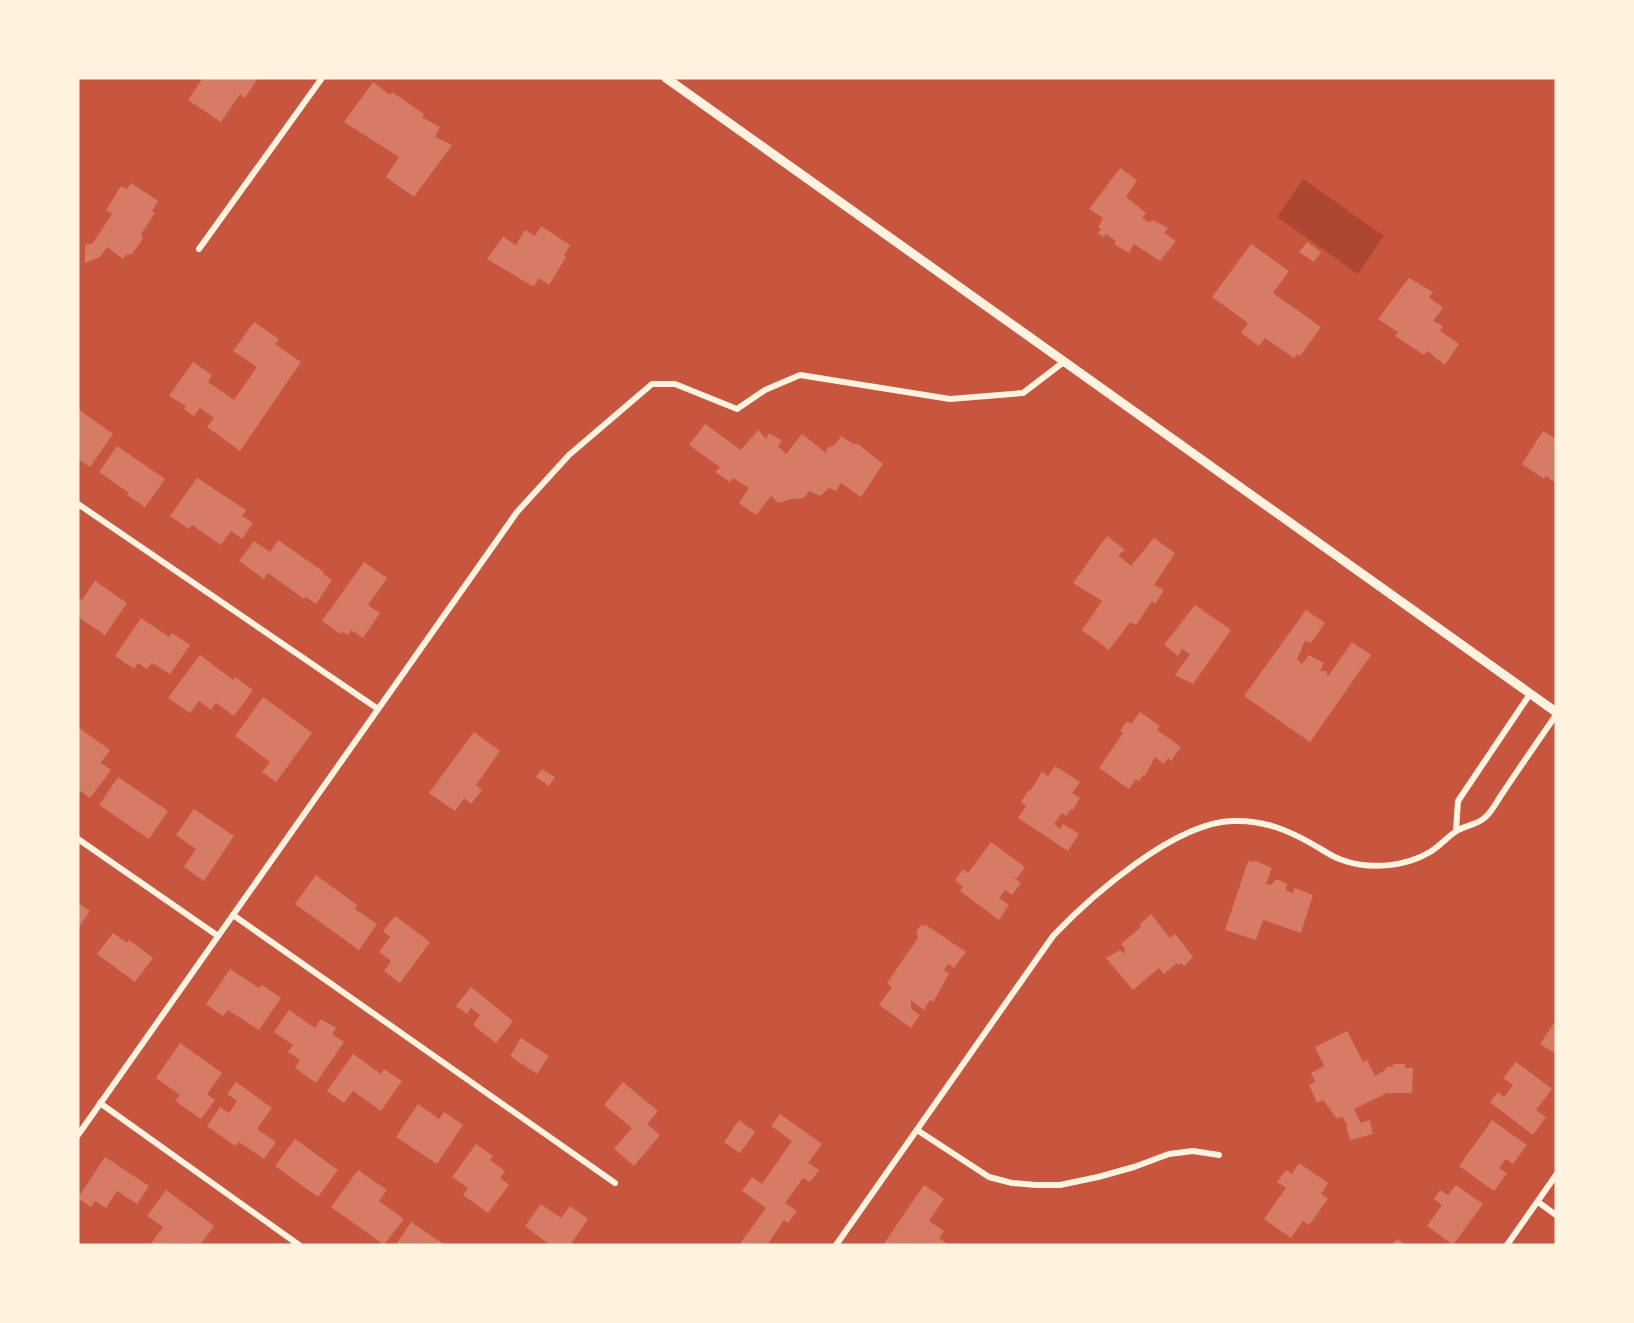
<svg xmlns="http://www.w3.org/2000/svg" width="1634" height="1323" font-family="'Fira Sans',sans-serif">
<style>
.green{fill:#ae4732}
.building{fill:#d67c66}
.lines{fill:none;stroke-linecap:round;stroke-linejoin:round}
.minor{stroke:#fff3e0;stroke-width:6}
.tertiary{stroke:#fff3e0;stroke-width:9}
</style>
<rect width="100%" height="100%" fill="#c8553d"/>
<path class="green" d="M1303 179 1384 236 1358 274 1277 217Z"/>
<g class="building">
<path d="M203 78H258L245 98 240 94 221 122 188 100Z"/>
<path d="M373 82 390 95 392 92 424 114 422 117 440 127 435 137 452 145 414 197 386 177 399 157 344 122Z"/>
<path d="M1120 168 1137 180 1126 197 1146 213 1142 218 1149 222 1153 220 1168 228 1164 233 1176 241 1160 261 1134 244 1129 253 1114 244 1116 241 1106 234 1103 237 1098 233 1101 229 1098 227 1103 218 1089 209Z"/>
<path d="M131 183 158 201 152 211 155 213 141 234 143 239 132 254 126 255 123 259 107 247 100 257 85 263V245L93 243 112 214 106 210 121 186 127 189Z"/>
<path d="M541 226 570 245 564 255 566 257 549 285 538 278 534 287 487 259 503 237 516 245 525 230 535 236Z"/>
<path d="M1307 242 1321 252 1314 262 1299 252Z"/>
<path d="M1251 244 1289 271 1273 293 1321 327 1300 356 1297 354 1294 358 1265 338 1259 346 1241 333 1248 323 1212 297Z"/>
<path d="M1409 278 1433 292 1429 297 1443 308 1433 321 1443 326 1440 331 1459 344 1445 365 1427 351 1424 355 1395 336 1398 332 1378 319Z"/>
<path d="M254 322 279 339 275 344 301 362 240 451 207 427 214 418 200 408 194 416 184 409 186 406 169 396 193 362 212 375 208 382 234 400 257 367 233 351Z"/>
<path d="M78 409 113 434 90 467 78 459Z"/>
<path d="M705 424 741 450 758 430 766 439 769 433 782 441 778 446 786 454 802 434 826 453 827 448 835 445 841 436 853 444H858L883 464 861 497 841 483 836 491 829 488 820 496 809 491 804 498 791 499 778 503 771 496 756 515 739 503 749 488 733 478 730 482 715 472 720 467 689 445Z"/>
<path d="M1543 431 1556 439V483L1546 476 1544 479 1522 464Z"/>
<path d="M117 446 165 479 145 507 127 495 129 493 99 472Z"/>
<path d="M197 478 246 510 242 516 253 523 242 539 231 531 221 545 192 525 189 529 170 516Z"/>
<path d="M1107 536 1125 550 1118 555 1131 566 1154 538 1175 553 1154 585 1164 590 1155 604 1152 601 1136 625 1130 622 1109 650 1082 630 1102 601 1073 583Z"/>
<path d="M278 540 324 572 323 574 332 580 316 604 306 597 304 599 268 573 264 579 239 561 254 541 270 552Z"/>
<path d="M364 562 387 578 368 605 380 613 363 638 351 630 348 635 343 632 341 634 322 621Z"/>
<path d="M95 581 127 603 105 635 78 617V598L82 600Z"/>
<path d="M1195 605 1231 630 1193 684 1175 675 1190 654 1182 649 1178 656 1164 645Z"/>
<path d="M1306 610 1325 623 1311 643 1305 641 1297 659 1302 664 1309 655 1324 663 1320 671H1326L1328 676 1352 642 1371 655 1310 742 1244 696Z"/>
<path d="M141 618 169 637 172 633 190 645 170 674 152 663 147 669 138 663 134 669 115 656Z"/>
<path d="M200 655 233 680 235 677 253 690 234 716 216 703 211 710 199 701 190 713 168 698Z"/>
<path d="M263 697 312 733 276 782 262 772 270 762 235 736Z"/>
<path d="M1140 712 1160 726 1157 730 1181 747 1171 761 1168 758 1164 764 1155 757 1145 776 1143 775 1139 781 1136 779 1129 789 1099 768 1123 733 1120 731 1127 721 1131 724Z"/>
<path d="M78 727 110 750 101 763 111 770 90 798 78 789Z"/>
<path d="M474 732 500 751 476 785 482 790 471 804 464 798 455 811 429 793Z"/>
<path d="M1055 766 1080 782 1072 793 1080 798 1073 810 1071 809 1066 816 1062 813 1054 824 1060 829 1063 824 1079 834 1068 851 1018 818 1026 806 1021 802 1028 791H1030L1042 772 1048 776Z"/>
<path d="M542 769 555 777 549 786 536 777Z"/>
<path d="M118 777 168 811 149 839 99 805Z"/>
<path d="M194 809 234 836 204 881 184 867 196 849 176 835Z"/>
<path d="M991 842 1025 867 1017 878 1012 876 1021 883 1012 895 1005 890 999 898 1009 905 999 920 960 891 963 887 955 880 963 869 968 873Z"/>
<path d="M1254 860 1272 868 1266 884 1271 885 1275 880H1279L1287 884 1286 891 1293 893 1295 888 1313 895 1301 933 1263 920 1256 940 1225 930 1248 861 1253 862Z"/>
<path d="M316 875 357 905 355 909 377 924 359 950 295 904Z"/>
<path d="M78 903 90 911 78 928Z"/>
<path d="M1151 914 1170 938 1175 934 1193 957 1184 966 1181 963 1179 965 1177 963 1164 974 1159 968 1133 990 1106 958 1120 950 1124 954 1125 949 1121 944 1141 927 1140 924Z"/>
<path d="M395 916 430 942 400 983 384 971 391 961 379 952 390 937 383 931Z"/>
<path d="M926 925 966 952 954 968 948 964 944 970 949 974 933 1002 930 1000 924 1010 911 1001V1009L920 1015 911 1028 879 1005 892 987 887 983 918 938 916 932 920 926Z"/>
<path d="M113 933 127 943 129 940 153 958 135 982 97 954Z"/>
<path d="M230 969 259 988 262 985 281 998 259 1030 228 1010 223 1016 206 1004Z"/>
<path d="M471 987 513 1021 496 1043 473 1025 480 1015 471 1008 467 1014 456 1006Z"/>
<path d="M289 1010 315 1028 321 1019 336 1028 332 1034 344 1042 316 1083 295 1068 300 1060 288 1052 293 1045 274 1032Z"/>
<path d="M1556 1020V1054L1540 1044Z"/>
<path d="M1347 1031 1363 1062 1367 1060 1375 1076 1385 1070 1387 1067H1393V1064H1405V1068H1413L1412 1093H1387L1354 1109 1361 1123 1370 1120 1373 1134 1350 1140 1346 1126H1348L1342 1116 1337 1119 1323 1100 1317 1103 1309 1085 1315 1082 1311 1073 1324 1066 1315 1047Z"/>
<path d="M521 1038 549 1056 537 1074 510 1056Z"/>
<path d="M180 1043 222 1073 207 1094 215 1100 201 1119 175 1101 180 1095 156 1078Z"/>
<path d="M353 1054 381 1074 384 1069 402 1081 381 1111 353 1091 344 1103 327 1091Z"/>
<path d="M1516 1062 1552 1089 1536 1110 1546 1117 1533 1135 1490 1102 1498 1092 1504 1097 1513 1085 1503 1078Z"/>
<path d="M236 1082 272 1108 257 1129 276 1142 264 1159 239 1142 235 1146 207 1126 220 1107 229 1113 237 1101 227 1094Z"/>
<path d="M623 1082 658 1111 647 1124 660 1135 634 1166 614 1149 632 1128 604 1105Z"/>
<path d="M418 1104 439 1119 444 1112 463 1125 437 1164 396 1137Z"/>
<path d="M780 1114 822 1144 808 1163 819 1170 810 1182 803 1178 785 1203 797 1211 788 1223 784 1220 767 1245H739L766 1208 742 1191 752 1177 762 1184 792 1141 771 1126Z"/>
<path d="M739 1120 755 1132 740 1153 724 1142Z"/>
<path d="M1492 1120 1527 1145 1513 1164 1506 1159 1499 1168 1507 1173 1494 1191 1459 1166Z"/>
<path d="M295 1139 338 1170 318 1197 275 1166Z"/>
<path d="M476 1144 493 1156 490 1160 505 1171 500 1178 509 1185 488 1213 463 1195 468 1188 452 1177Z"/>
<path d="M105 1157 149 1186 137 1204 117 1191 106 1208 95 1201 91 1207 78 1198Z"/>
<path d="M1299 1163 1328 1183 1321 1194 1328 1199 1309 1225 1303 1221 1291 1238 1264 1219 1286 1188 1277 1182 1286 1170 1292 1174Z"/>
<path d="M358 1170 387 1190 379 1201 404 1219 384 1245 331 1207Z"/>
<path d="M924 1185 944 1199 929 1221 944 1231 939 1238 949 1245H883Z"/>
<path d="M1456 1185 1483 1204 1453 1245 1427 1226 1442 1205 1434 1199 1440 1190 1448 1195Z"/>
<path d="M166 1190 214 1226 200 1245 186 1243 150 1245 163 1227 147 1216Z"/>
<path d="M541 1204 561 1218 570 1206 588 1219 570 1245H550L525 1226Z"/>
<path d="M411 1222 445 1245H396Z"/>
<path d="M1397 1239 1406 1245H1392Z"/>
</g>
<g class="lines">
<g class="minor">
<path d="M199 249 322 78"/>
<path d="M78 504 378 709"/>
<path d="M1456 831 1458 801 1530 694"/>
<path d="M78 839 218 936"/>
<path d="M233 915 615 1183"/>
<path d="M100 1103 299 1245"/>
<path d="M917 1130 989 1177 1012 1183 1036 1185H1060L1098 1177 1134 1167 1169 1154 1193 1151 1219 1155"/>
<path d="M78 1135 517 512 569 455 652 384H675L737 409 765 390 800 375 950 399 1023 393 1065 361"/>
<path d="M1538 1202 1556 1215"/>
<path d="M836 1245 1053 936C1091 896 1175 822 1233 821 1264 820 1288 830 1314 845 1323 850 1332 857 1342 860 1369 870 1405 867 1430 852 1440 846 1448 836 1458 830 1466 826 1477 824 1483 819 1491 814 1497 801 1502 794 1520 767 1538 741 1556 715"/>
<path d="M1507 1245 1556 1175"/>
</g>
<path class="tertiary" d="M666 78 1556 712"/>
</g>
<rect width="1634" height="1323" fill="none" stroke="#fff3e0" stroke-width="159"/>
</svg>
